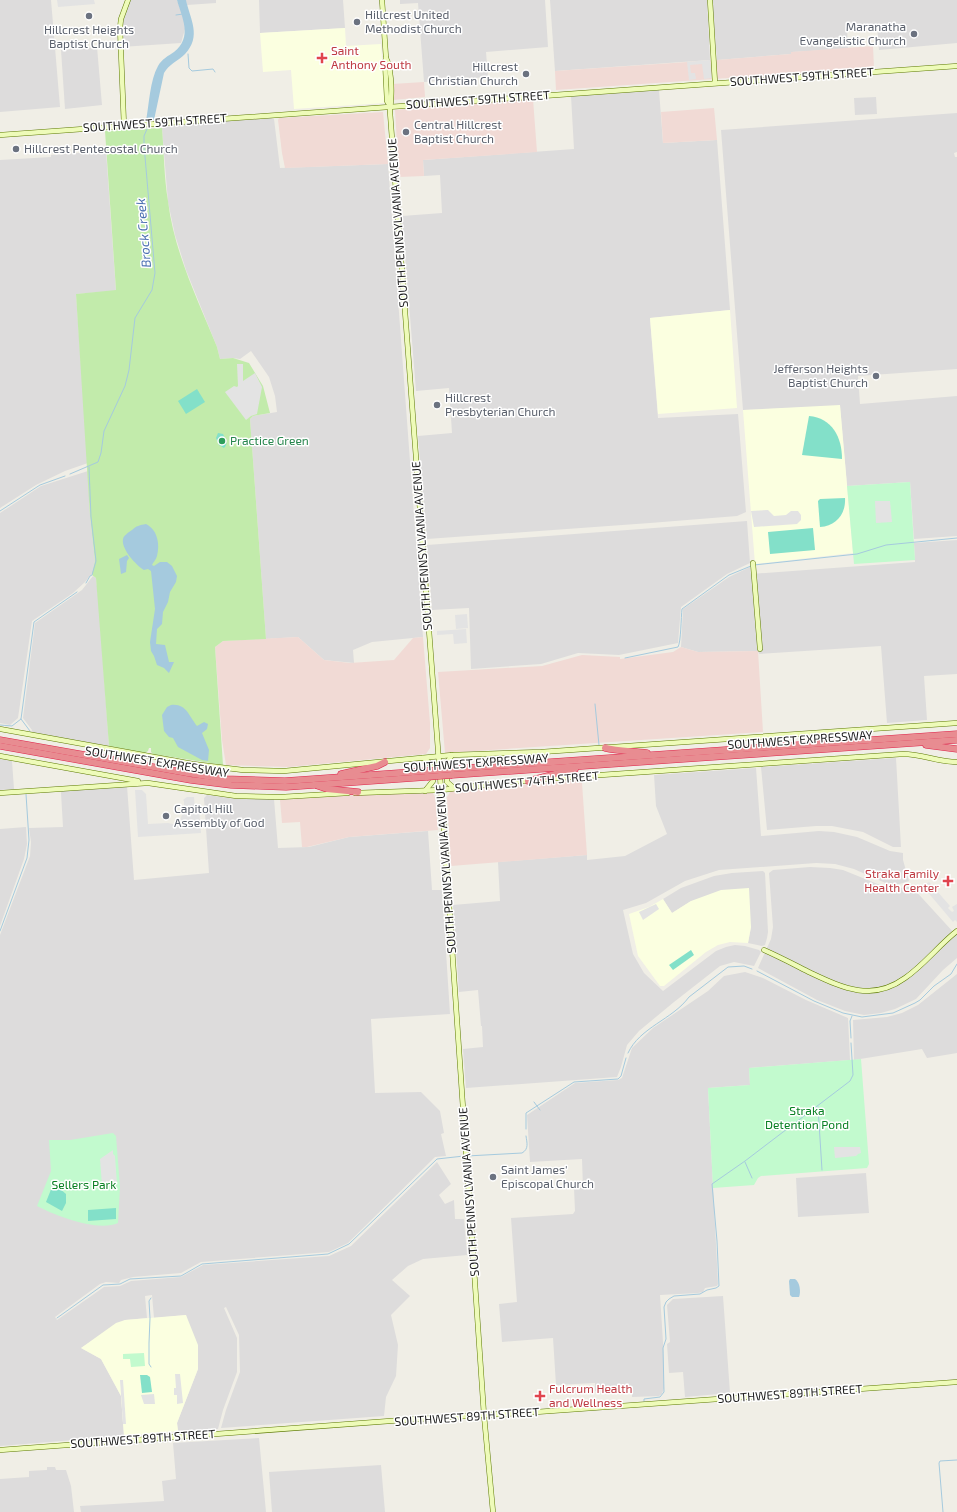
<svg xmlns="http://www.w3.org/2000/svg" width="957" height="1512" font-family="'Exo 2',sans-serif">
<style>
.residential{fill:#dddcdc}
.commercial{fill:#f1dad5}
.education{fill:#fbffe0}
.grass{fill:#c2ebab}
.park{fill:#c2face}
.pitch{fill:#83e0c9}
.parking{fill:#e3e3e3}
.water{fill:#a5cade}
.lines{fill:none;stroke-linecap:round;stroke-linejoin:round}
.stream{stroke:#a5cade;stroke-width:1}
.secondary-casing{stroke:#5d7a03;stroke-width:5.5}
.highway-casing{stroke:#de234a;stroke-width:7}
.secondary{stroke:#eefbb9;stroke-width:4.5}
.highway{stroke:#e88c91;stroke-width:6}
.highway-bridge-casing{stroke:#de234a;stroke-width:7;stroke-linecap:butt}
.highway-bridge{stroke:#e88c91;stroke-width:6}
.worship-dot{fill:#6b7280;stroke:#fff;stroke-width:1.5}
.health-dot{fill:#e0444e;stroke:#fff;stroke-width:1.5}
.leisure-dot{fill:#2e9e5b;stroke:#fff;stroke-width:1.5}
.labels{text-anchor:middle;stroke-width:3;stroke-linejoin:round;paint-order:stroke}
.worship-label{font-size:12px;fill:#5b616d;stroke:#fff;text-anchor:start}
.health-label{font-size:12px;fill:#be3a42;stroke:#fff;text-anchor:start}
.street-label{font-size:12px;fill:#1f1f1f;stroke:#fff}
.leisure-label{font-size:12px;fill:#27864d;stroke:#fff;text-anchor:start}
.park-label{font-size:12px;fill:#0a8124;stroke:#fff}
.water-label{font-size:13px;font-style:italic;fill:#4a6fb1;stroke:#fff}
</style>
<rect width="100%" height="100%" fill="#f0eee6"/>
<g class="residential">
<path d="M0 0H51L60 107 0 112Z"/>
<path d="M129 0H177L184 19 185 29 181 43 121 47 122 24Z"/>
<path d="M186 0H216V3L187 5Z"/>
<path d="M259 0H343L345 28 260 33Z"/>
<path d="M400 0H545L548 47 486 52 488 77 424 82 418 3 400 4Z"/>
<path d="M550 0H707L710 60 555 71Z"/>
<path d="M712 0H957V43L879 50 877 25 847 27 848 49 792 52 791 54 717 60Z"/>
<path d="M97 47 102 105 65 109 61 50Z"/>
<path d="M659 90 663 143 717 140 730 310 650 318 658 418 738 414 746 512 737 516 650 523 427 539 418 436 452 433 449 388 416 391 402 216 442 213 440 175 424 176 423 160 574 149 571 96Z"/>
<path d="M876 97 877 114 855 115 854 98Z"/>
<path d="M957 113V152L954 153 955 157H957V369L858 376 860 404 957 396V536L914 539 910 482 847 486 840 406 743 410 721 130Z"/>
<path d="M271 118 274 119 280 168 388 164 423 637 372 642 353 650 354 663 324 660 298 637 266 639 250 419 253 416 277 412 275 396 269 377 251 351 240 359 233 358 220 359 217 347 186 270 175 235 168 202 162 128 176 125Z"/>
<path d="M106 151 116 291 76 294 88 463 65 471 36 485 0 508V160L51 157V155Z"/>
<path d="M88 471 90 516 95 561 94 571 85 582 73 593 32 621 18 718 10 725 0 723V513L41 486Z"/>
<path d="M747 521 750 563 727 574 681 607 678 643 619 655 578 653 541 664 471 669 469 608 432 610 427 545Z"/>
<path d="M957 540V674L924 676 927 720 887 723 881 646 759 654 758 651 698 652 681 647 683 609 729 577 750 567 751 574 915 562 914 543Z"/>
<path d="M93 576 96 578 99 604 109 746 31 733 32 730 23 718 35 623 82 590Z"/>
<path d="M896 758 901 847H893L863 832 832 826H816L767 830 761 767Z"/>
<path d="M0 759 12 761 14 789 0 790Z"/>
<path d="M756 768 761 836 819 831 834 832 857 837 890 851 903 853V860L909 881 896 885H890L854 869 835 864 816 863 719 870 685 881 646 903 623 910 633 954 644 973 663 991 716 951 726 947 735 945 745 946 759 950 761 952 754 966 734 962 720 966 674 1002 639 1031 627 1045 621 1067 617 1077 466 1088 463 1049 483 1047 482 1026H481L478 990 459 992 453 905 500 901 498 862 587 855V860L625 856 667 834 656 806 654 775Z"/>
<path d="M127 786 134 880 209 873 204 798 207 795 236 799H274L278 848 309 847 349 837 428 831 432 890H442L450 1014 371 1019 375 1093 421 1092 440 1111 444 1133 441 1134 446 1156 435 1157 348 1243 329 1252 201 1262 181 1273 133 1277 121 1280 119 1283 106 1282 100 1284 55 1317 57 1320 104 1287 120 1286 131 1281 181 1277 203 1265 329 1256 351 1246 437 1162 451 1184 439 1195 445 1204 454 1200 455 1219H464L467 1255 423 1259 408 1266 392 1280 410 1296 391 1315 398 1345 396 1376 386 1397 384 1416 221 1428 226 1410 240 1372 239 1335 226 1307 224 1308 237 1338V1372L223 1410 218 1429 178 1431 177 1423 198 1369 186 1315 154 1318 152 1295 145 1296 147 1318 125 1320 81 1348 101 1359 121 1396 124 1436 0 1446V935L30 856 31 842 29 828 63 827 61 793 62 790Z"/>
<path d="M26 827 27 844 24 859 0 926V829Z"/>
<path d="M810 867 830 868 843 870 890 889 897 890 906 886 912 887 955 934 957 933V958L943 970 916 999 895 1009 881 1013 864 1015 845 1011 817 1000 758 968 771 939 773 927 769 873 773 870Z"/>
<path d="M763 871 765 873 768 932 767 938 765 945 762 946 748 943 751 927 691 901 672 913 663 899 681 888 714 876 732 873Z"/>
<path d="M745 972 763 978 806 1000 848 1018 850 1060 749 1068 750 1085 708 1088 718 1284 717 1286 705 1288 703 1292 698 1293 660 1295 663 1342 664 1388 662 1394 659 1396 632 1397V1388L595 1391V1383L556 1385 553 1338 502 1342 499 1304 517 1302 511 1218 573 1214 575 1211 574 1188H583L582 1159 530 1162 527 1115 575 1083 618 1080 622 1078 632 1048 653 1028 708 991 724 976Z"/>
<path d="M957 974V1053L927 1058 922 1049 854 1060 853 1020 887 1017 902 1013 918 1005Z"/>
<path d="M866 1173 869 1213 798 1217 796 1178Z"/>
<path d="M723 1296 730 1393 685 1397 683 1372 669 1373 667 1344 670 1342 667 1305 673 1299Z"/>
<path d="M259 1438 266 1512H81L80 1506 164 1501 162 1481 176 1479 173 1443Z"/>
<path d="M381 1465 385 1512H272L269 1472Z"/>
<path d="M47 1467H55L56 1470H66L71 1486 74 1512H0V1479L29 1477V1471L47 1470Z"/>
</g>
<g class="commercial">
<path d="M873 46 874 68 556 90 555 71 717 60 791 54V52Z"/>
<path d="M424 82 425 97 393 100 392 84Z"/>
<path d="M533 99 537 152 423 160 424 176 399 177 395 110Z"/>
<path d="M714 108 717 140 663 143 661 112Z"/>
<path d="M383 112 388 164 285 168 282 153 278 120 279 118Z"/>
<path d="M298 637 324 660 350 663 394 660 413 638 423 637 430 723V748L426 754 288 767 226 765 222 740 215 647 223 641Z"/>
<path d="M681 647 698 652 758 651 763 732 445 753 438 672 542 666 582 655 620 657V659L673 652Z"/>
<path d="M580 780 582 783 587 855 451 866 447 797 451 791Z"/>
<path d="M433 793 435 797 438 830 349 837 307 847H302L300 822 282 823 280 800 357 795Z"/>
</g>
<g class="education">
<path d="M345 28 346 46 381 44 385 103 294 109 291 70 263 72 260 33Z"/>
<path d="M730 310 737 408 658 414 650 318Z"/>
<path d="M840 405 853 553 755 564 743 410Z"/>
<path d="M749 888 751 927 748 943 730 942 718 945 706 952 664 986H660L638 956 629 914 649 907 663 899 672 913 691 901 721 890Z"/>
<path d="M186 1315 198 1345V1369L177 1423 178 1431 124 1436 121 1396 101 1359 81 1348 116 1323 125 1320Z"/>
</g>
<path class="grass" d="M162 128C164 152 164 177 168 201 174 252 198 300 217 347L220 359 233 358 249 363 263 386 270 413 253 416 250 419 266 639 223 641 215 647 223 765 153 754 151 752V748H149L148 751 145 753 109 746 96 578 92 575 95 561 90 516 76 294 116 290 105 131Z"/>
<g class="park">
<path d="M910 482 915 560 854 564 847 486Z"/>
<path d="M861 1059 869 1164 867 1168 761 1176 758 1178 754 1185 713 1188 708 1088 750 1085 749 1068Z"/>
<path d="M113 1133 116 1136 120 1187 118 1223C98 1232 56 1216 37 1206L51 1171 49 1140H70Z"/>
<path d="M144 1353 145 1366 131 1367 130 1359H123V1354Z"/>
</g>
<g class="pitch">
<path d="M197 389 205 402 186 414 178 401Z"/>
<path d="M809 416C832 418 842 437 842 459L802 455Z"/>
<path d="M218 433 223 434C225 439 229 443 224 448L219 445 216 438Z"/>
<path d="M845 498C846 514 836 526 820 527L818 501 820 499Z"/>
<path d="M813 528 815 550 770 554 768 532Z"/>
<path d="M691 950 694 955 673 970 669 965Z"/>
<path d="M52 1187 59 1188 66 1194V1203L62 1211 46 1202Z"/>
<path d="M116 1208V1219L88 1221V1210Z"/>
<path d="M147 1375 150 1377 152 1392 142 1393 140 1375Z"/>
</g>
<g class="parking">
<path d="M57 0H94L95 4 58 7Z"/>
<path d="M710 60 712 78 704 79 702 64 690 65 691 73H695L696 79 689 80 687 62Z"/>
<path d="M237 364H243V381L255 373 262 387 257 414 251 416 246 420 225 392 234 386 237 387 238 386Z"/>
<path d="M875 501H890L892 522 876 523Z"/>
<path d="M768 510 774 516 786 515 791 511H798L801 515V520L797 524 754 527 751 511Z"/>
<path d="M467 614 468 628 456 629 455 615Z"/>
<path d="M466 629 467 643 454 644 453 634 437 635V631Z"/>
<path d="M135 790H142L146 794 148 824 168 823 178 825 184 810V801L183 800 187 797H194L195 809H199L201 833 138 837Z"/>
<path d="M929 882 950 906 948 908 952 912 954 911 952 907 957 904V922L955 920 953 922 926 890 921 894 918 891Z"/>
<path d="M656 904 659 909 643 920 639 912Z"/>
<path d="M834 1147H860L861 1153 858 1154 856 1156 835 1158Z"/>
<path d="M113 1150V1154L115 1156 117 1184 102 1185 100 1159Z"/>
<path d="M175 1374H180L183 1403 177 1404V1395H174V1388H176Z"/>
<path d="M120 1380H123L126 1424H123Z"/>
<path d="M154 1394 155 1404H144L141 1395Z"/>
</g>
<g class="water">
<path d="M177 0H186C190 19 202 36 185 54 178 61 169 64 164 73L154 120 146 121C149 105 150 80 158 66 162 59 168 56 174 52 193 37 182 18 177 0Z"/>
<path d="M146 524C158 530 160 545 157 556 156 560 153 562 152 565L154 566 160 562H167L172 566 177 576 176 582 170 592 168 602 163 612 162 624 157 629 156 644 165 645 169 662H174L169 673 164 668 157 665 154 656 151 651 150 642 155 609 151 571 148 569 144 570C136 565 121 549 123 539 124 535 128 533 132 530 136 526 140 525 146 524Z"/>
<path d="M127 555 129 558 127 561 126 572 121 574 119 559Z"/>
<path d="M171 705C186 703 189 716 197 726L204 722 208 724 207 729 202 733 209 750 208 761 202 760 178 747 173 738 169 737 164 731 162 715 167 707Z"/>
<path d="M790 1279H795C800 1282 801 1292 799 1297H792L790 1295 789 1281Z"/>
</g>
<g class="lines">
<g class="stream">
<path d="M176 15 183 14"/>
<path d="M188 54 189 68 192 71 213 69 215 72"/>
<path d="M70 474 98 462 101 453 104 431 125 386 129 370 135 318 152 290 155 273 144 145V136L147 129"/>
<path d="M0 511 40 485 65 476"/>
<path d="M754 565 857 554 886 545 957 538"/>
<path d="M86 583 90 576 92 575 96 561 91 517 89 467"/>
<path d="M625 658 678 647C681 642 681 617 682 609L729 575 751 566"/>
<path d="M595 704 599 745"/>
<path d="M21 719 30 731"/>
<path d="M0 725 12 726 21 719 34 622 77 592"/>
<path d="M0 931 27 858 29 840 26 794"/>
<path d="M757 971 814 1001 843 1013 862 1017 893 1013 915 1003 920 1000 934 986 951 974 957 964"/>
<path d="M851 1038 850 1021 852 1016"/>
<path d="M628 1053C640 1027 672 1020 689 997L728 967 744 966 752 969"/>
<path d="M534 1102 540 1110"/>
<path d="M818 1107 822 1170"/>
<path d="M526 1129V1113L574 1082 618 1079 621 1076 626 1058"/>
<path d="M467 1156 522 1153C529 1149 527 1143 526 1136"/>
<path d="M745 1162 752 1178"/>
<path d="M57 1318 103 1285 120 1284 130 1279 181 1276 202 1264 328 1254 349 1244 437 1159 464 1156"/>
<path d="M151 1367 149 1364V1343L150 1318 149 1301 151 1298"/>
<path d="M644 1401V1399L660 1397 664 1392 663 1348 666 1339 664 1307 666 1302 669 1299 674 1296 700 1294 707 1290 716 1288 719 1286 717 1241 712 1184 745 1161 850 1081 853 1075 851 1043"/>
<path d="M943 1512 939 1463 940 1461 957 1460"/>
</g>
<defs>
<g id="secondary">
<path d="M382 0 386 58 385 62 387 101 390 106"/>
<path d="M710 0 715 83"/>
<path d="M386 58C391 67 392 89 391 99 391 104 390 107 390 112L443 816 484 1415 493 1512"/>
<path d="M124 126 120 28 121 19 128 0"/>
<path d="M0 135 957 66"/>
<path d="M753 563 760 649"/>
<path d="M0 729 193 764 243 770 284 771 452 755 541 752 957 723"/>
<path d="M452 755 446 764 447 782 454 788"/>
<path d="M0 756 138 781"/>
<path d="M423 758C433 763 432 771 433 781L425 791"/>
<path d="M543 779 903 754C922 754 938 762 957 762"/>
<path d="M0 793 148 783 236 796 281 797 348 793"/>
<path d="M355 793 441 790 531 780"/>
<path d="M764 950C780 957 795 965 811 973 843 988 872 1002 905 978 924 965 939 945 957 931"/>
<path d="M0 1450 417 1419 536 1412 957 1382"/>
</g>
<g id="highway">
<path d="M0 740 187 773 225 779 285 781 427 771"/>
<path d="M926 745 957 749"/>
<path d="M0 746 191 780 231 785 286 787 427 777"/>
<path d="M605 748C619 751 633 751 647 753"/>
<path d="M452 769 957 734"/>
<path d="M341 774 377 766 385 762"/>
<path d="M452 775 957 740"/>
<path d="M528 781 575 769"/>
<path d="M318 786 327 789 358 792"/>
</g>
</defs>
<use href="#secondary" class="secondary-casing"/>
<use href="#highway" class="highway-casing"/>
<use href="#secondary" class="secondary"/>
<use href="#highway" class="highway"/>
<defs>
<g id="highway-bridge">
<path d="M427 771 452 769"/>
<path d="M427 777 452 775"/>
</g>
</defs>
<use href="#highway-bridge" class="highway-bridge-casing"/>
<use href="#highway-bridge" class="highway-bridge"/>
</g>
<g class="worship-dot">
<circle cx="89" cy="16" r="4"/>
<circle cx="357" cy="22" r="4"/>
<circle cx="914" cy="34" r="4"/>
<circle cx="526" cy="74" r="4"/>
<circle cx="406" cy="132" r="4"/>
<circle cx="16" cy="149" r="4"/>
<circle cx="876" cy="376" r="4"/>
<circle cx="437" cy="405" r="4"/>
<circle cx="166" cy="816" r="4"/>
<circle cx="493" cy="1177" r="4"/>
</g>
<g class="health-dot">
<path d="M320 52h4v4h4v4h-4v4h-4v-4h-4v-4h4z"/>
<path d="M946 875h4v4h4v4h-4v4h-4v-4h-4v-4h4z"/>
<path d="M538 1390h4v4h4v4h-4v4h-4v-4h-4v-4h4z"/>
</g>
<circle class="leisure-dot" cx="222" cy="441" r="4"/>
<g class="labels">
<g class="worship-label">
<text x="365" y="19">Hillcrest United<tspan x="365" dy="14">Methodist Church</tspan></text>
<text x="906" y="31" text-anchor="end">Maranatha<tspan x="906" dy="14">Evangelistic Church</tspan></text>
<text x="89" y="34" text-anchor="middle">Hillcrest Heights<tspan x="89" dy="14">Baptist Church</tspan></text>
<text x="518" y="71" text-anchor="end">Hillcrest<tspan x="518" dy="14">Christian Church</tspan></text>
<text x="414" y="129">Central Hillcrest<tspan x="414" dy="14">Baptist Church</tspan></text>
<text x="24" y="153">Hillcrest Pentecostal Church</text>
<text x="868" y="373" text-anchor="end">Jefferson Heights<tspan x="868" dy="14">Baptist Church</tspan></text>
<text x="445" y="402">Hillcrest<tspan x="445" dy="14">Presbyterian Church</tspan></text>
<text x="174" y="813">Capitol Hill<tspan x="174" dy="14">Assembly of God</tspan></text>
<text x="501" y="1174">Saint James'<tspan x="501" dy="14">Episcopal Church</tspan></text>
</g>
<g class="health-label">
<text x="331" y="55">Saint<tspan x="331" dy="14">Anthony South</tspan></text>
<text x="939" y="878" text-anchor="end">Straka Family<tspan x="939" dy="14">Health Center</tspan></text>
<text x="549" y="1393">Fulcrum Health<tspan x="549" dy="14">and Wellness</tspan></text>
</g>
<g class="street-label">
<text transform="translate(802 77) rotate(-4)" y="4">SOUTHWEST 59TH STREET</text>
<text transform="translate(478 100) rotate(-4)" y="4">SOUTHWEST 59TH STREET</text>
<text transform="translate(155 123) rotate(-4)" y="4">SOUTHWEST 59TH STREET</text>
<text transform="translate(398 223) rotate(-94)" y="4">SOUTH PENNSYLVANIA AVENUE</text>
<text transform="translate(422 546) rotate(-94)" y="4">SOUTH PENNSYLVANIA AVENUE</text>
<text transform="translate(800 740) rotate(-4)" y="4">SOUTHWEST EXPRESSWAY</text>
<text transform="translate(157 762) rotate(9)" y="4">SOUTHWEST EXPRESSWAY</text>
<text transform="translate(476 763) rotate(-4)" y="4">SOUTHWEST EXPRESSWAY</text>
<text transform="translate(527 782) rotate(-5)" y="4">SOUTHWEST 74TH STREET</text>
<text transform="translate(446 869) rotate(-94)" y="4">SOUTH PENNSYLVANIA AVENUE</text>
<text transform="translate(469 1192) rotate(-94)" y="4">SOUTH PENNSYLVANIA AVENUE</text>
<text transform="translate(790 1394) rotate(-4)" y="4">SOUTHWEST 89TH STREET</text>
<text transform="translate(467 1417) rotate(-4)" y="4">SOUTHWEST 89TH STREET</text>
<text transform="translate(143 1439) rotate(-4)" y="4">SOUTHWEST 89TH STREET</text>
</g>
<g class="leisure-label">
<text x="230" y="445">Practice Green</text>
</g>
<g class="park-label">
<text x="807" y="1115">Straka<tspan x="807" dy="14">Detention Pond</tspan></text>
<text x="84" y="1189">Sellers Park</text>
</g>
<g class="water-label">
<text transform="translate(143 233) rotate(-95)" y="5">Brock Creek</text>
</g>
</g>
</svg>
